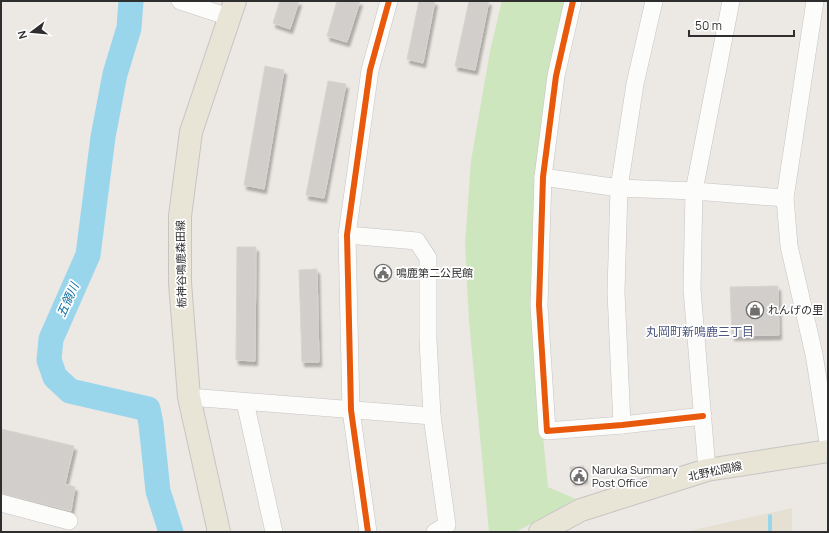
<svg xmlns="http://www.w3.org/2000/svg" width="829" height="533" font-family="Manrope,'Noto Sans JP',sans-serif">
<style>
.education{fill:#e6e0d3}
.green{fill:#cee6be}
.lines{fill:none;stroke-linecap:round;stroke-linejoin:round}
.stream{stroke:#99d6ec;stroke-width:4}
.river{stroke:#99d6ec;stroke-width:25}
.building{fill:#d1cecb;stroke:#d7d4d0;filter:url(#shadow)}
.minor-casing{stroke:#c5c4c5;stroke-width:18}
.major-casing{stroke:#c6c5c4;stroke-width:24}
.minor{stroke:#fcfcfb;stroke-width:17}
.major{stroke:#e8e4d6;stroke-width:22}
.cycleway-casing{stroke:#fff;stroke-width:8}
.cycleway{stroke:#e8590c;stroke-width:6}
.labels{text-anchor:middle;stroke-width:3.5;stroke-linejoin:round;paint-order:stroke}
.street-label{font-size:11px;fill:#2e2e2e;stroke:#fff}
.poi-label{font-size:11px;fill:#2e2e2e;stroke:#fff;text-anchor:start}
.water-label{font-size:12px;font-style:italic;fill:#0d6fa3;stroke:#fff}
.neighbourhood-label{font-size:12px;fill:#4d5680;stroke:#fff}
</style>
<defs>
<filter id="shadow"><feDropShadow dx="2.5" dy="4.5" stdDeviation="1" flood-color="#0004"/></filter>
</defs>
<rect width="100%" height="100%" fill="#ece8e4"/>
<path class="education" d="M792 508V532H684Z"/>
<path class="green" d="M502 1H566L539 151 533 205 532 292 536 367 548 487 576 499 516 532H489L469 321 465 245 471 161 490 51Z"/>
<g class="lines">
<path class="stream" d="M770 532V516"/>
<path class="river" d="M131 1 129 28 115 74 103 137 88 255 51 339 49 360 55 377 70 391 148 409 151 424 158 491 171 532"/>
</g>
<g class="building">
<path d="M280 1H299L290 29 273 23Z"/>
<path d="M337 1H360L347 42 327 36Z"/>
<path d="M419 1H435L423 63 407 59Z"/>
<path d="M469 1H489L475 70 455 66Z"/>
<path d="M265 66 284 70 264 189 244 185Z"/>
<path d="M328 81 346 84 324 198 306 195Z"/>
<path d="M237 247H256L255 361 236 360Z"/>
<path d="M317 269 319 362H302L299 270Z"/>
<path d="M778 286 779 335 732 336 730 287Z"/>
<path d="M1 429 74 446 65 484 75 487 71 511 1 493Z"/>
<path d="M584 466 585 479 572 481 570 467Z"/>
</g>
<g class="lines">
<defs>
<g id="minor">
<path d="M180 1 229 17"/>
<path d="M573 1 556 76 543 177 539 305 547 431 622 425 703 416"/>
<path d="M815 1 785 198 789 246 814 354 828 442"/>
<path d="M543 177 619 188 694 191 785 198"/>
<path d="M347 235 417 241 428 258V339L432 416 447 525 435 532"/>
<path d="M189 397 432 416"/>
<path d="M245 402 274 532"/>
<path d="M622 425 616 292 619 188 635 84 654 1"/>
<path d="M707 470 692 289 694 191 731 1"/>
<path d="M1 503 69 521"/>
<path d="M368 532 351 410 347 235 370 70 389 1"/>
</g>
<g id="major">
<path d="M219 532 189 397 180 283V216L191 132 235 1"/>
<path d="M540 532 581 510 707 470 828 451"/>
</g>
</defs>
<use href="#minor" class="minor-casing"/>
<use href="#major" class="major-casing"/>
<use href="#minor" class="minor"/>
<use href="#major" class="major"/>
<defs>
<g id="cycleway">
<path d="M573 1 556 76 543 177 539 305 547 431 622 425 703 416"/>
<path d="M368 532 351 410 347 235 370 70 389 1"/>
</g>
</defs>
<use href="#cycleway" class="cycleway-casing"/>
<use href="#cycleway" class="cycleway"/>
</g>
<defs>
<symbol id="civic-ring" viewBox="-11 -11 22 22"><circle r="9.5" fill="#fff" stroke="#706f6e" stroke-width="1.5"/><path d="M-.6-6.5H3V-4.5H.6V-3L4-1V1h2V6H-6V1h2V-1L-.6-3ZM-1.2 2.5V6h2.4V2.5Z" fill="#706f6e"/></symbol>
<symbol id="shop-ring" viewBox="-11 -11 22 22"><circle r="9.5" fill="#fff" stroke="#706f6e" stroke-width="1.5"/><path d="M-5-2.5h2.3a2.7 3.5 0 0 1 5.4 0H5L5.5 6h-11ZM-1.5-2.5h3a1.5 2.3 0 0 0-3 0Z" fill="#706f6e"/></symbol>
</defs>
<g fill-rule="evenodd">
<use href="#civic-ring" x="373" y="263" width="20" height="20"/>
<use href="#shop-ring" x="745" y="300" width="20" height="20"/>
<use href="#civic-ring" x="569" y="466" width="20" height="20"/>
</g>
<g class="labels">
<g class="street-label">
<text transform="translate(181 264) rotate(-91)" y="4">栃神谷鳴鹿森田線</text>
<text transform="translate(715 471) rotate(-12)" y="4">北野松岡線</text>
</g>
<g class="poi-label">
<text x="396" y="277">鳴鹿第二公民館</text>
<text x="768" y="314">れんげの里</text>
<text x="592" y="474">Naruka Summary<tspan x="592" dy="13">Post Office</tspan></text>
</g>
<g class="water-label">
<text transform="translate(68 300) rotate(-66)" y="4">五領川</text>
</g>
<g class="neighbourhood-label">
<text x="700" y="336">丸岡町新鳴鹿三丁目</text>
</g>
</g>
<rect width="829" height="533" fill="none" stroke="#2e2e2e" stroke-width="4"/>
<g transform="translate(32 32) rotate(254)" stroke="#ffffff" stroke-width="3" paint-order="stroke">
<path d="M0-3L7 15L0 10L-7 15Z" fill="#2e2e2e"/>
<text y="-6" font-size="11" font-weight="bold" text-anchor="middle" fill="#2e2e2e">N</text>
</g>
<path d="M689 30v6h105v-6" fill="none" stroke="#2e2e2e" stroke-width="2"/>
<text x="695" y="30" font-size="12" fill="#2e2e2e" stroke="#ffffff" stroke-width="3" paint-order="stroke">50 m</text>
</svg>
